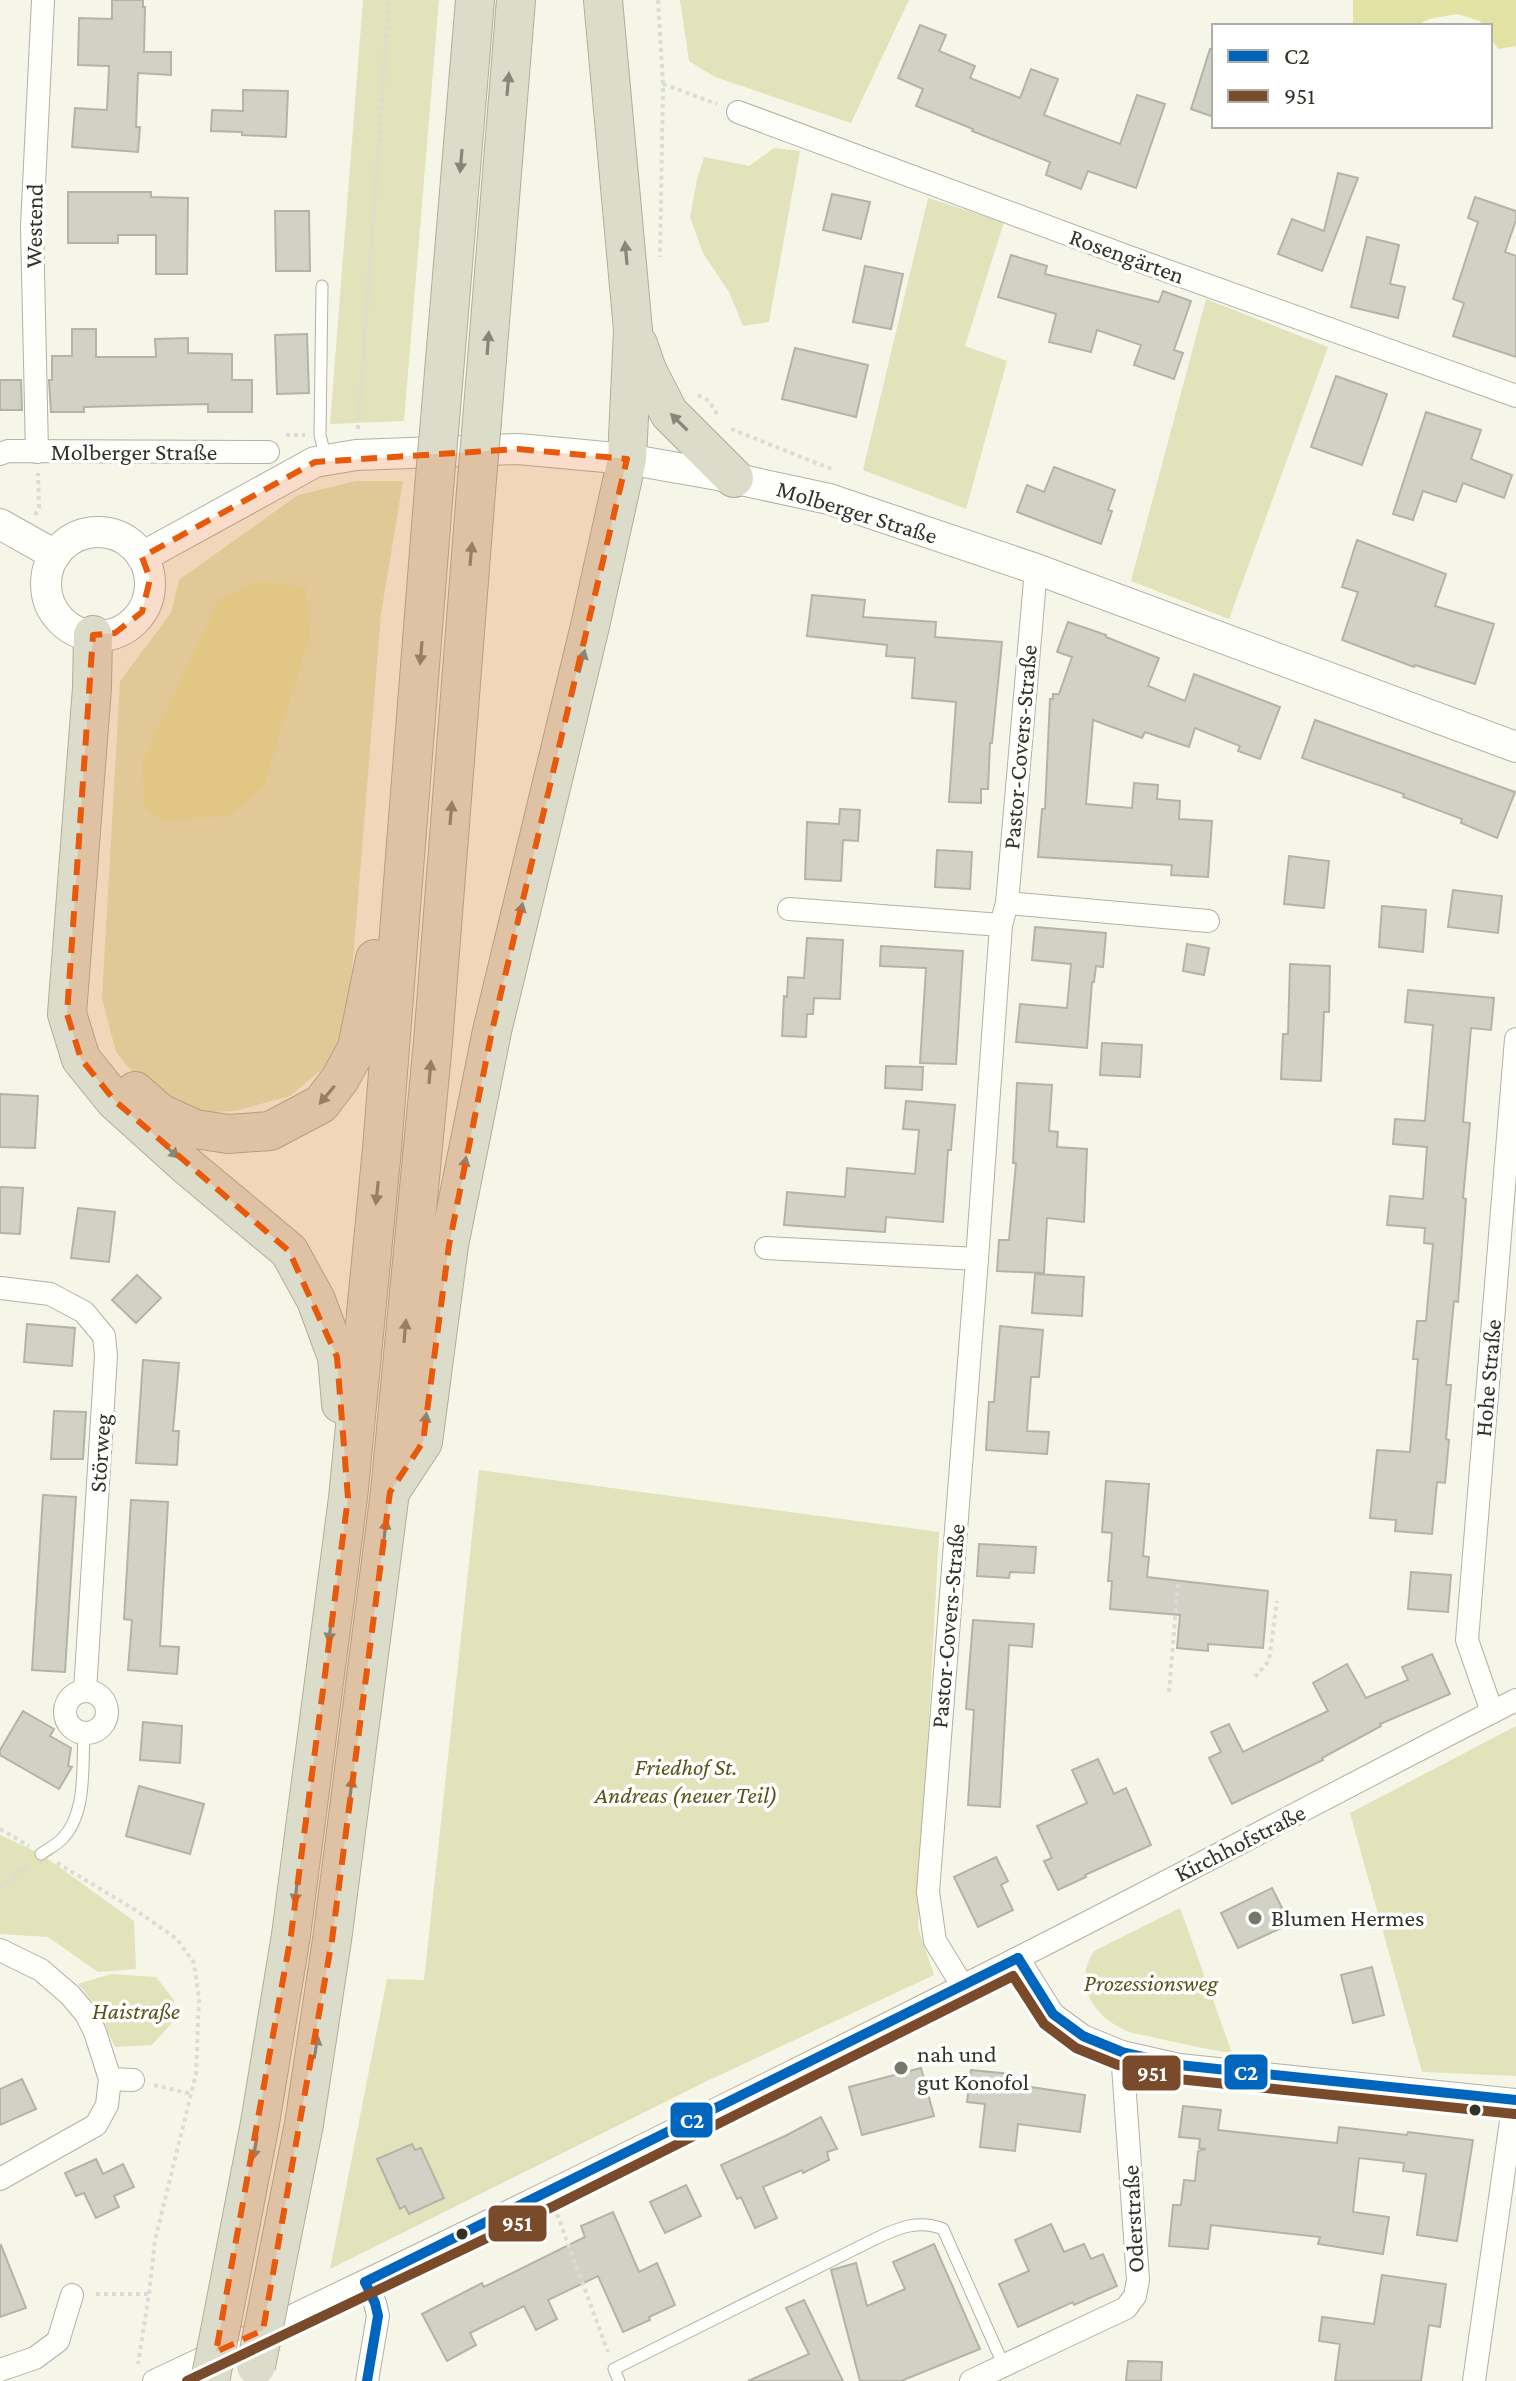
<svg xmlns="http://www.w3.org/2000/svg" width="1516" height="2381" font-family="'Crimson Pro',serif">
<style>
.green{fill:#e2e3bb}
.water{fill:#e1e2a3}
.building{fill:#d1d2c5;stroke:#b3b3a8;stroke-width:2}
.lines{fill:none;stroke-linecap:round;stroke-linejoin:round}
.lane-casing{stroke:#b1b1a6;stroke-width:13}
.street-casing{stroke:#b1b1a6;stroke-width:24}
.secondary-casing{stroke:#b1b1a6;stroke-width:32}
.highway-casing{stroke:#afaf98;stroke-width:40}
.path{stroke:#dbdbd7;stroke-width:4;stroke-dasharray:4 4;stroke-linecap:butt}
.lane{stroke:#fefefb;stroke-width:11}
.street{stroke:#fefefb;stroke-width:22}
.secondary{stroke:#fefefb;stroke-width:30}
.highway{stroke:#dcdcca;stroke-width:38}
.highway-bridge-casing{stroke:#afaf98;stroke-width:40;stroke-linecap:butt}
.highway-bridge{stroke:#dcdcca;stroke-width:38}
.bus-1-casing{stroke:#fff;stroke-width:16}
.bus-2-casing{stroke:#fff;stroke-width:16}
.bus-1{stroke:#0065bd;stroke-width:10}
.bus-2{stroke:#7a4b2a;stroke-width:10}
.oneway{fill:#878779}
.marked{fill:#e8590c;fill-opacity:0.2;stroke:#e8590c;stroke-width:6;stroke-dasharray:16 10;stroke-linejoin:round}
.poi-dot{fill:#76776b;stroke:#fff;stroke-width:3}
.bus-dot{fill:#323228;stroke:#fff;stroke-width:3}
.labels{text-anchor:middle;stroke-width:7;stroke-linejoin:round;paint-order:stroke}
.street-label{font-size:24px;fill:#323228;stroke:#fff}
.park-label{font-size:24px;font-style:italic;fill:#565519;stroke:#fff}
.poi-label{font-size:24px;fill:#323228;stroke:#fff;text-anchor:start}
.line-badge{stroke:#fff;stroke-width:3}
.badge-label{font-size:22px;text-anchor:middle;font-weight:bold;fill:#fff}
</style>
<rect width="100%" height="100%" fill="#f5f6e7"/>
<g class="green">
<path d="M363 0H439L404 421 330 424Z"/>
<path d="M680 0H909L851 123 715 77 689 61Z"/>
<path d="M774 148 800 151 769 322 743 326 729 292 703 253 690 217 697 179 704 157 749 166Z"/>
<path d="M928 198 1004 222 965 346 1007 361 966 509 863 470Z"/>
<path d="M1206 299 1328 347 1229 619 1131 581Z"/>
<path d="M356 481H403L381 614 348 1022 334 1059 290 1096 235 1111 187 1113 146 1089 116 1052 102 998 120 681 171 613 179 580 298 495Z"/>
<path d="M479 1470 939 1532 918 1927 934 1975 707 2081 330 2269 387 1979 424 1980Z"/>
<path d="M1516 1726V2076L1422 2072 1350 1813Z"/>
<path d="M0 1835 41 1854 134 1921 136 1969 98 1972 48 1937 0 1934Z"/>
<path d="M1180 1908 1232 2053C1205 2049 1178 2043 1152 2037 1144 2035 1134 2034 1127 2031 1094 2017 1072 1984 1094 1951Z"/>
<path d="M111 1974 156 1977 174 2000 171 2024 152 2045 115 2047 94 2004 78 1984Z"/>
</g>
<g class="water">
<path d="M1353 0H1516V46L1498 49 1490 37V26H1483L1480 21 1457 14 1429 19 1415 26H1353Z"/>
<path d="M260 581 306 587 310 635 263 788 229 816 163 821 145 808 142 763 219 599Z"/>
</g>
<g class="building">
<path d="M112 0H143V7H145L144 52H171V75L138 73 136 127H140L138 152 72 147 75 108 107 110 109 66 78 65 79 18 112 19Z"/>
<path d="M920 25 946 35 939 51 975 66 970 78 1020 98 1031 69 1058 79 1044 115 1120 144 1137 95 1165 104 1136 188 1088 171 1081 189 1046 175 1050 162 972 131 973 129 916 106 923 89 898 78Z"/>
<path d="M1210 49 1214 50V117L1191 109Z"/>
<path d="M243 90 288 91 286 137 242 135V132L211 131 212 110 243 111Z"/>
<path d="M1338 173 1358 178 1322 271 1278 254 1292 219 1324 231Z"/>
<path d="M68 192H151V197L188 198 187 274H156V235H118V243H68Z"/>
<path d="M832 194 870 202 861 239 823 230Z"/>
<path d="M1475 197 1516 211V220L1505 252 1516 256V357L1453 336 1464 303 1453 299 1478 222 1468 218Z"/>
<path d="M275 211H309L310 271H276Z"/>
<path d="M1367 237 1399 245 1390 284 1405 287 1398 318 1351 307Z"/>
<path d="M1011 255 1047 266 1045 274 1159 302 1163 291 1191 301 1174 350 1183 353 1174 379 1134 365 1141 345 1097 330 1091 352 1049 342 1056 314 998 297Z"/>
<path d="M865 266 903 274 891 329 853 322Z"/>
<path d="M72 329H96V357H156L155 339 188 338V353L232 354V380H252V412H208V404L84 407V412H51L49 380H52V356H72Z"/>
<path d="M307 334 309 393 277 394 275 335Z"/>
<path d="M795 348 868 365 856 417 782 399Z"/>
<path d="M1336 376 1387 394 1362 465 1311 447Z"/>
<path d="M0 380H21L22 410H0Z"/>
<path d="M1426 412 1481 430 1471 459 1512 475 1504 498 1463 483 1456 502 1423 491 1413 520 1393 514Z"/>
<path d="M1054 467 1115 490 1108 510 1112 511 1101 544 1017 512 1027 485 1044 492Z"/>
<path d="M1357 540 1446 574 1435 606 1494 624 1475 684 1415 665 1414 667 1342 640 1358 592 1342 587Z"/>
<path d="M812 595 865 600 863 617 936 622 935 637 1002 642 992 743H990L988 789H981V803L949 802 956 702 912 698 915 658 886 656 887 645 807 636Z"/>
<path d="M1068 622 1106 635V637L1159 658 1148 686 1185 701 1194 674 1280 707 1260 759 1238 751 1240 746 1195 728 1189 747 1145 732 1142 738 1093 720 1086 804 1132 808 1134 783 1158 785 1157 799 1180 801 1179 819 1212 821 1208 877 1171 875 1172 865 1038 857 1042 809H1045L1050 699H1053V694H1059L1072 657 1057 652Z"/>
<path d="M1315 720 1515 792 1497 838 1461 823 1462 819 1403 797 1404 794 1302 758Z"/>
<path d="M840 809 860 810 858 841 843 840 841 881 805 879 807 822 839 824Z"/>
<path d="M937 850 972 852 970 889 935 887Z"/>
<path d="M1289 856 1329 861 1324 908 1284 904Z"/>
<path d="M1453 890 1502 896 1498 933 1448 927Z"/>
<path d="M1382 906 1426 910 1423 952 1379 947Z"/>
<path d="M1035 927 1106 933 1103 967 1096 966 1094 982H1092L1087 1048 1016 1042 1020 1004 1067 1008 1071 964 1032 960Z"/>
<path d="M807 938 843 940 840 999 814 998 813 1014H807L806 1037 782 1036 784 996 787 997 788 977 804 978Z"/>
<path d="M1187 944 1209 948 1204 975 1183 971Z"/>
<path d="M881 946 963 951 956 1064 920 1063 926 968 880 966Z"/>
<path d="M1290 964 1330 966 1329 1012H1324L1321 1081 1281 1079 1283 1034H1288Z"/>
<path d="M1408 990 1494 998 1491 1030 1471 1028 1463 1122 1470 1123 1463 1198 1466 1199 1458 1302 1454 1301 1446 1385H1451L1446 1439 1449 1440 1445 1483 1437 1482 1432 1534 1395 1531 1396 1520 1370 1518 1377 1450 1410 1452 1418 1359H1413L1417 1321H1426L1433 1244 1424 1243 1425 1228 1387 1225 1390 1196 1423 1199 1427 1147 1393 1144 1395 1119 1425 1121 1433 1025 1405 1022Z"/>
<path d="M1102 1043 1142 1045 1140 1077 1100 1075Z"/>
<path d="M886 1066 923 1067 922 1090 885 1088Z"/>
<path d="M1017 1083 1052 1085 1049 1131 1058 1132 1057 1147 1087 1149 1084 1222 1047 1218 1044 1273 997 1271 999 1240H1009L1016 1163H1013Z"/>
<path d="M0 1094 38 1096 35 1148 0 1147Z"/>
<path d="M906 1101 955 1105 951 1150H948L943 1222 886 1217 885 1232 784 1225 787 1192 845 1197 847 1168 915 1174 919 1130 903 1129Z"/>
<path d="M0 1187 23 1188 20 1234 0 1233Z"/>
<path d="M78 1208 115 1212 109 1262 71 1258Z"/>
<path d="M1035 1274 1084 1277 1082 1316 1032 1313Z"/>
<path d="M137 1275 161 1298 136 1323 112 1300Z"/>
<path d="M27 1324 75 1328 72 1366 24 1362Z"/>
<path d="M1000 1326 1043 1330 1039 1377H1031L1027 1431 1049 1432 1047 1454 986 1450 989 1402H994Z"/>
<path d="M143 1360 179 1363 173 1431H179L177 1465 136 1463Z"/>
<path d="M54 1411 86 1412 83 1459H51Z"/>
<path d="M1106 1481 1149 1484 1143 1556 1149 1557 1147 1577 1268 1591 1263 1648 1208 1644V1651L1177 1648 1180 1615 1110 1609 1112 1581H1108L1112 1533 1102 1532Z"/>
<path d="M43 1495 76 1497 65 1672 32 1670Z"/>
<path d="M131 1500 168 1502 160 1646 179 1647 177 1674 128 1670 132 1620 124 1619Z"/>
<path d="M979 1544 1036 1547 1034 1573 1010 1572 1009 1578 977 1576Z"/>
<path d="M1411 1572 1451 1575 1448 1612 1408 1609Z"/>
<path d="M973 1620 1034 1624 1032 1647 1009 1645 1000 1807 968 1805 974 1710 966 1709Z"/>
<path d="M1432 1654 1450 1694 1380 1724 1381 1726 1322 1758 1323 1760 1232 1804 1209 1758 1221 1752 1211 1732 1229 1724 1243 1752 1328 1711 1313 1683 1347 1664 1366 1698 1408 1680 1402 1667Z"/>
<path d="M23 1711 54 1729 50 1736 71 1748 68 1766 72 1767 59 1789 0 1755V1750Z"/>
<path d="M143 1722 182 1726 180 1763 140 1760Z"/>
<path d="M1098 1759 1114 1794 1126 1788 1151 1845 1085 1875 1086 1877 1058 1890 1044 1861 1052 1858 1037 1826 1087 1803 1072 1770Z"/>
<path d="M139 1786 204 1804 190 1854 126 1836Z"/>
<path d="M996 1857 1008 1881 1001 1885 1013 1910 978 1927 954 1877Z"/>
<path d="M1272 1888 1290 1924 1238 1948 1221 1913Z"/>
<path d="M1372 1967 1384 2015 1353 2023 1341 1975Z"/>
<path d="M921 2068 934 2116 862 2135 849 2087Z"/>
<path d="M971 2070 1011 2074 1010 2084 1085 2095 1080 2132 1018 2124 1015 2151 980 2147 985 2104 967 2102Z"/>
<path d="M22 2079 36 2109 0 2125V2089Z"/>
<path d="M1183 2106 1221 2110 1218 2130 1337 2143 1339 2127 1407 2135 1408 2132 1473 2140 1457 2241 1417 2235 1426 2174 1403 2171 1404 2163 1359 2158 1353 2212 1389 2217 1383 2254 1318 2244 1320 2237 1211 2225 1208 2249 1169 2246 1173 2205H1181L1184 2180 1195 2181 1198 2151 1206 2149 1199 2148 1200 2139 1179 2137Z"/>
<path d="M821 2117 837 2149 827 2152 829 2160 803 2173 802 2170 763 2187 777 2218 755 2228 741 2197 737 2199 721 2165 785 2136Z"/>
<path d="M412 2144 415 2150 421 2148 444 2198 409 2214 405 2206 400 2209 377 2159Z"/>
<path d="M96 2159 103 2174 123 2164 134 2187 114 2196 119 2207 96 2218 84 2193 76 2196 65 2173Z"/>
<path d="M686 2185 701 2216 665 2233 650 2202Z"/>
<path d="M613 2212 639 2272 657 2263 675 2305 649 2317 650 2320 623 2332 598 2276 548 2300 557 2319 536 2330 524 2306 470 2333 476 2345 447 2361 422 2314 482 2283 484 2287 585 2237 581 2226Z"/>
<path d="M1051 2224 1064 2252 1084 2244 1091 2259 1103 2254 1117 2286 1074 2305 1073 2302 1018 2327 999 2284 1029 2271 1015 2240Z"/>
<path d="M934 2244 980 2349 901 2381H860L831 2270 856 2263 867 2306 905 2289 893 2262Z"/>
<path d="M1 2245 26 2308 0 2317V2246Z"/>
<path d="M1382 2275 1446 2284 1440 2327 1429 2325 1421 2381H1335L1340 2344 1319 2341 1322 2317 1374 2324Z"/>
<path d="M804 2300 843 2381H748L809 2354 786 2308Z"/>
<path d="M1128 2361 1162 2362 1161 2381H1126Z"/>
</g>
<g class="lines">
<defs>
<g id="lane">
<path d="M322 286 320 435 326 459"/>
<path d="M41 1854C48 1849 56 1845 62 1839 87 1814 82 1767 84 1734"/>
<path d="M619 2381 614 2369 877 2238C898 2228 920 2219 943 2229L1004 2366"/>
</g>
<g id="street">
<path d="M738 112 1148 264 1516 396"/>
<path d="M37 452 32 226 43 0"/>
<path d="M0 454 8 451 268 452"/>
<path d="M1007 903 1208 921"/>
<path d="M789 909 1001 925"/>
<path d="M766 1248 977 1259"/>
<path d="M0 1288 50 1294 84 1312 104 1336 106 1356 85 1691"/>
<circle cx="86" cy="1712" r="21"/>
<path d="M1492 1712 1467 1640 1516 1039"/>
<path d="M0 1950 41 1970 70 1995 86 2014 95 2032 110 2079 107 2105 96 2125 0 2179"/>
<path d="M1018 1958 1053 2014 1083 2036 1122 2052 1179 2065 1516 2100"/>
<path d="M962 1985 935 1941 928 1892 977 1259 1001 925 1007 903 1036 569"/>
<path d="M110 2079 133 2080"/>
<path d="M365 2282 375 2303 378 2316 367 2381"/>
<path d="M0 2370 35 2358 58 2341 72 2295"/>
<path d="M154 2381C445 2245 733 2102 1020 1957 1186 1873 1350 1784 1516 1700"/>
<path d="M971 2381 1126 2308 1135 2296 1138 2280 1122 2052"/>
<path d="M1474 2381 1514 2100"/>
</g>
<g id="secondary">
<path d="M0 524 55 555"/>
<circle cx="98" cy="584" r="52"/>
<path d="M142 557 315 462 356 455 518 449 627 459 718 475 829 499 1036 569 1516 747"/>
</g>
<g id="highway">
<path d="M638 344 647 370 669 413 734 478"/>
<path d="M440 420 475 0"/>
<path d="M482 421 516 0"/>
<path d="M93 635 92 688 67 1014 81 1059 115 1101 187 1166 289 1251 316 1300 337 1357 341 1404"/>
<path d="M135 1091 160 1113 195 1129 228 1134 270 1131 321 1104 340 1079 357 1048 375 959"/>
<path d="M392 1489 423 1442 449 1245 492 1031 590 626 627 459 633 330 603 0"/>
<path d="M269 2301 304 2124 332 1940 390 1492 433 1042 476 491"/>
<path d="M222 2321 260 2123 291 1935 348 1498 382 1149 434 488"/>
</g>
</defs>
<use href="#lane" class="lane-casing"/>
<use href="#street" class="street-casing"/>
<use href="#secondary" class="secondary-casing"/>
<use href="#highway" class="highway-casing"/>
<g class="path">
<path d="M658 0 663 84 660 257"/>
<path d="M663 84 717 104"/>
<path d="M698 395 709 401 718 416"/>
<path d="M358 429 389 0"/>
<path d="M731 429 834 470"/>
<path d="M286 435H305"/>
<path d="M35 515 39 508 38 473"/>
<path d="M1255 1677 1269 1661 1277 1601"/>
<path d="M1169 1692 1178 1584"/>
<path d="M0 1829 29 1846"/>
<path d="M57 1863 137 1911 177 1939 194 1963 199 1999 196 2074 155 2240 149 2294 138 2364"/>
<path d="M0 1888 27 1866"/>
<path d="M154 2085 191 2094"/>
<path d="M557 2214 608 2352"/>
<path d="M96 2294H149"/>
</g>
<use href="#lane" class="lane"/>
<use href="#street" class="street"/>
<use href="#secondary" class="secondary"/>
<use href="#highway" class="highway"/>
<defs>
<g id="highway-bridge">
<path d="M434 488 440 420"/>
<path d="M476 491 482 421"/>
<path d="M256 2366 269 2301"/>
<path d="M210 2381 222 2321"/>
</g>
</defs>
<use href="#highway-bridge" class="highway-bridge-casing"/>
<use href="#highway-bridge" class="highway-bridge"/>
<defs>
<g id="bus-1">
<path d="M1018 1958 1053 2014 1083 2036 1122 2052 1179 2065 1516 2100"/>
<path d="M365 2282 1018 1958"/>
<path d="M365 2282 375 2303 378 2316 367 2381"/>
</g>
<path id="bus-2" d="M187 2381 554 2206 1013 1976 1044 2024 1076 2048 1118 2065 1178 2079 1515 2114"/>
</defs>
<use href="#bus-1" class="bus-1-casing"/>
<use href="#bus-2" class="bus-2-casing"/>
<use href="#bus-1" class="bus-1"/>
<use href="#bus-2" class="bus-2"/>
</g>
<defs><path id="oneway-solid" d="M-6-.8H1V-3.2L6.5 0L1 3.2V.8H-6Z" transform="scale(2)"/></defs>
<g class="oneway">
<use href="#oneway-solid" transform="translate(508 84) rotate(-85)"/>
<use href="#oneway-solid" transform="translate(461 161) rotate(95)"/>
<use href="#oneway-solid" transform="translate(626 253) rotate(-95)"/>
<use href="#oneway-solid" transform="translate(488 343) rotate(-86)"/>
<use href="#oneway-solid" transform="translate(679 422) rotate(-135)"/>
<use href="#oneway-solid" transform="translate(471 554) rotate(-85)"/>
<use href="#oneway-solid" transform="translate(421 653) rotate(95)"/>
<use href="#oneway-solid" transform="translate(582 661) rotate(-76)"/>
<use href="#oneway-solid" transform="translate(451 813) rotate(-85)"/>
<use href="#oneway-solid" transform="translate(520 914) rotate(-76)"/>
<use href="#oneway-solid" transform="translate(430 1072) rotate(-85)"/>
<use href="#oneway-solid" transform="translate(327 1095) rotate(130)"/>
<use href="#oneway-solid" transform="translate(170 1150) rotate(42)"/>
<use href="#oneway-solid" transform="translate(464 1168) rotate(-79)"/>
<use href="#oneway-solid" transform="translate(377 1193) rotate(96)"/>
<use href="#oneway-solid" transform="translate(405 1331) rotate(-85)"/>
<use href="#oneway-solid" transform="translate(425 1424) rotate(-82)"/>
<use href="#oneway-solid" transform="translate(385 1531) rotate(-83)"/>
<use href="#oneway-solid" transform="translate(330 1631) rotate(97)"/>
<use href="#oneway-solid" transform="translate(351 1789) rotate(-83)"/>
<use href="#oneway-solid" transform="translate(296 1892) rotate(97)"/>
<use href="#oneway-solid" transform="translate(316 2047) rotate(-81)"/>
<use href="#oneway-solid" transform="translate(255 2148) rotate(101)"/>
</g>
<path class="marked" d="M518 449 627 459 492 1031 449 1245 423 1442 390 1492 332 1940 263 2330 216 2352 291 1935 348 1498 337 1357 289 1251 115 1101 81 1059 67 1014 93 635 115 633 142 612 150 579 142 557 315 462Z"/>
<g class="poi-dot">
<circle cx="1255" cy="1918" r="8"/>
<circle cx="901" cy="2068" r="8"/>
</g>
<g class="bus-dot">
<circle cx="1475" cy="2110" r="7"/>
<circle cx="462" cy="2234" r="7"/>
</g>
<g class="labels">
<g class="street-label">
<text transform="translate(34 226) rotate(-89)" y="8">Westend</text>
<text transform="translate(1127 256) rotate(20)" y="8">Rosengärten</text>
<text x="134" y="460">Molberger Straße</text>
<text transform="translate(857 512) rotate(17)" y="8">Molberger Straße</text>
<text transform="translate(1020 747) rotate(-85)" y="8">Pastor-Covers-Straße</text>
<text transform="translate(1488 1378) rotate(-85)" y="8">Hohe Straße</text>
<text transform="translate(100 1453) rotate(-86)" y="8">Störweg</text>
<text transform="translate(948 1626) rotate(-85)" y="8">Pastor-Covers-Straße</text>
<text transform="translate(1240 1843) rotate(-27)" y="8">Kirchhofstraße</text>
<text transform="translate(1133 2219) rotate(-93)" y="8">Oderstraße</text>
</g>
<g class="park-label">
<text x="686" y="1775">Friedhof St.<tspan x="686" dy="28">Andreas (neuer Teil)</tspan></text>
<text x="1151" y="1991">Prozessionsweg</text>
<text x="136" y="2019">Haistraße</text>
</g>
<g class="poi-label">
<text x="1271" y="1926">Blumen Hermes</text>
<text x="917" y="2062">nah und<tspan x="917" dy="28">gut Konofol</tspan></text>
</g>
</g>
<g class="line-badge">
<rect x="1223" y="2053" width="46" height="38" rx="8" fill="#0065bd"/>
<rect x="1121" y="2054" width="61" height="38" rx="8" fill="#7a4b2a"/>
<rect x="669" y="2101" width="45" height="38" rx="8" fill="#0065bd"/>
<rect x="487" y="2204" width="61" height="39" rx="8" fill="#7a4b2a"/>
</g>
<g class="badge-label">
<text x="1246" y="2080">C2</text>
<text x="1152" y="2081">951</text>
<text x="692" y="2128">C2</text>
<text x="517" y="2231">951</text>
</g>
<rect x="1212" y="24" width="280" height="104" fill="#ffffff" stroke="#adada9" stroke-width="2"/>
<rect x="1228" y="50" width="40" height="12" fill="#0065bd" stroke="#adada9" stroke-width="2"/>
<text x="1284" y="64" font-size="24" fill="#323228">C2</text>
<rect x="1228" y="90" width="40" height="12" fill="#7a4b2a" stroke="#adada9" stroke-width="2"/>
<text x="1284" y="104" font-size="24" fill="#323228">951</text>
</svg>
